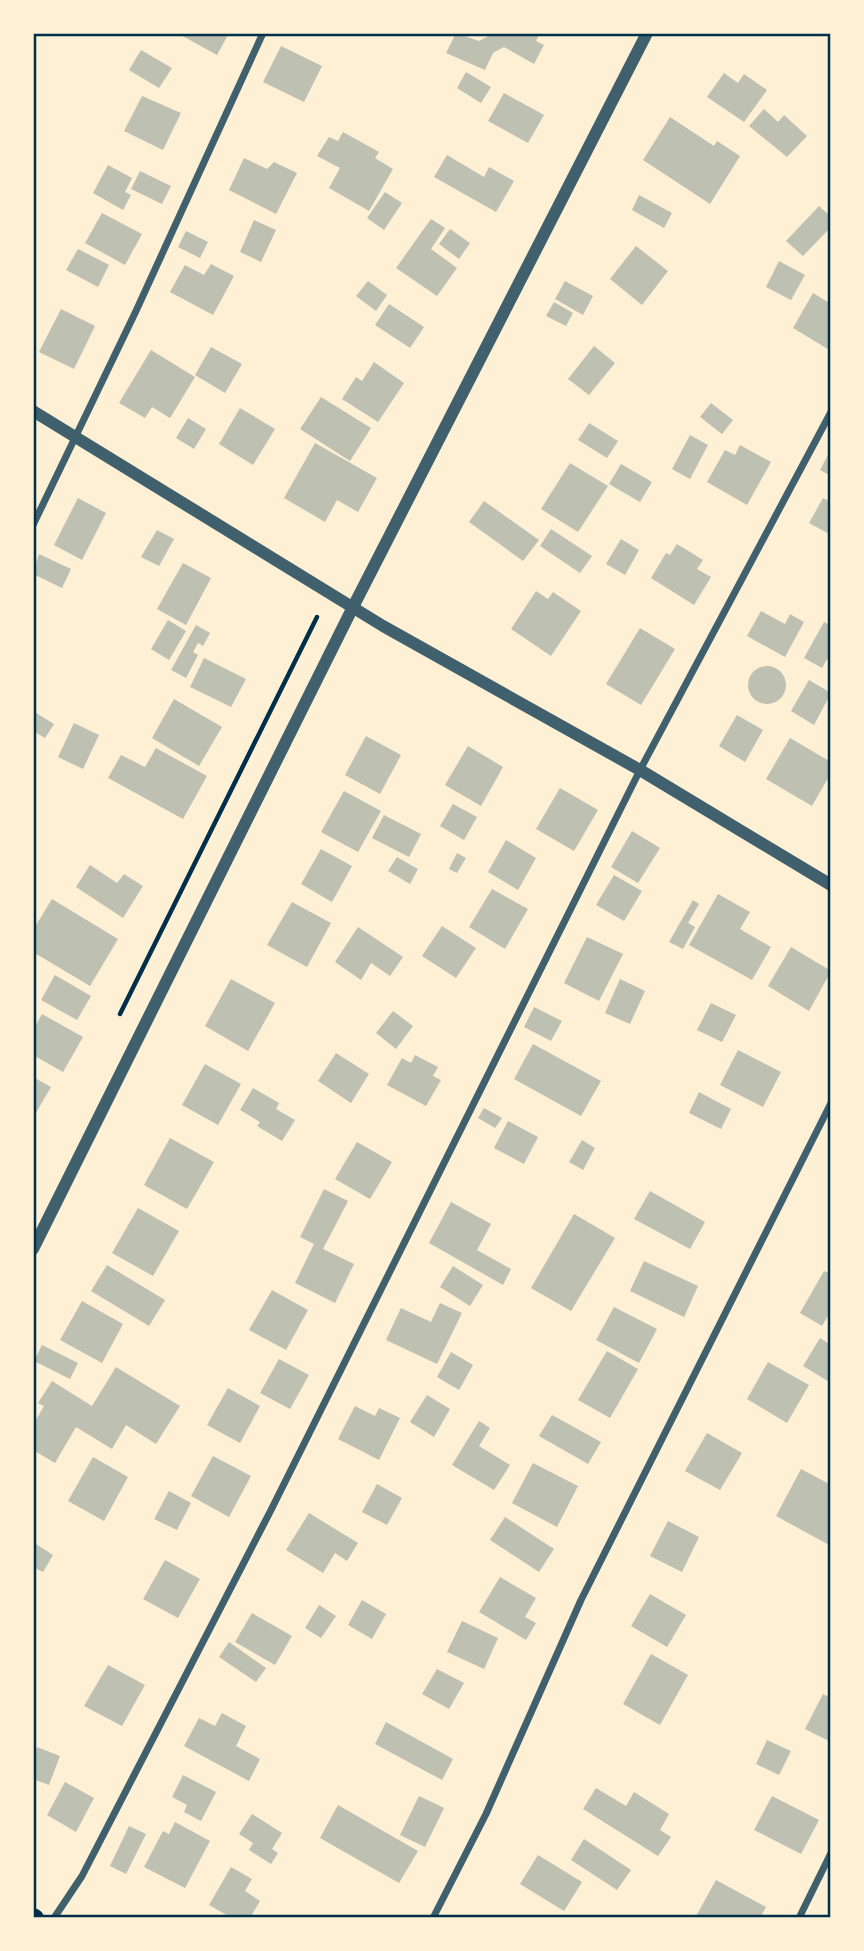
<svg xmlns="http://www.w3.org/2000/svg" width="864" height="1951" font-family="'PT Sans Narrow',sans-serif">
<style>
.building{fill:#bec0b2}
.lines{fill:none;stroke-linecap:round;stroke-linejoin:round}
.path{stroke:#003049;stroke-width:4.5}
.minor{stroke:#3f606c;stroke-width:7}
.tertiary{stroke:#3f606c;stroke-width:12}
.primary{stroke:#003049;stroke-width:18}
.neatline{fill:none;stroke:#003049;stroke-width:2.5}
</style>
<rect width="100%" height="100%" fill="#fdf0d5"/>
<g class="building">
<path d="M177 33H229L217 55Z"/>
<path d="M456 33 479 41 494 33H540L536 41 544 45 534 64 504 47 493 53 485 70 446 53Z"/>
<path d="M281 46 322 66 304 102 263 82Z"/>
<path d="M141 50 172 68 159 88 129 70Z"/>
<path d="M466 72 491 87 481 103 457 88Z"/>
<path d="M724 73 738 83 744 74 767 90 744 122 707 97Z"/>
<path d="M504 93 544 115 528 143 488 121Z"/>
<path d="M142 96 181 113 163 150 124 131Z"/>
<path d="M764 109 778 122 784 115 807 136 787 157 749 126Z"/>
<path d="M670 117 714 146 717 141 740 156 710 204 643 160Z"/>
<path d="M343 132 379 152 375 158 393 169 369 211 329 188 340 168 317 156 329 137 338 141Z"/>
<path d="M447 155 484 177 489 167 514 181 496 212 434 177Z"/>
<path d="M244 158 267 169 274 162 297 173 276 214 229 190Z"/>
<path d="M108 165 132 178 125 192 131 195 123 210 93 193Z"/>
<path d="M140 171 171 186 162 204 131 189Z"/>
<path d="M385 192 402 203 384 230 367 218Z"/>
<path d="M639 195 672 213 664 228 632 210Z"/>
<path d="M819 206 831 217V227L803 256 786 241Z"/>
<path d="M102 213 142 234 125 265 85 243Z"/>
<path d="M431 219 445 228 431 249 457 268 437 296 396 268Z"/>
<path d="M254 220 276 230 261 262 240 252Z"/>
<path d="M450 229 470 243 459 259 439 244Z"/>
<path d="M186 231 208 242 200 258 178 247Z"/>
<path d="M636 246 668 271 642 305 610 279Z"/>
<path d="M78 249 109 265 98 287 66 270Z"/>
<path d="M779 261 805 275 791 300 766 287Z"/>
<path d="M211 264 234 276 213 315 170 292 185 265 204 275Z"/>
<path d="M368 281 387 295 376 311 356 296Z"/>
<path d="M565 281 593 296 583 315 555 299Z"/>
<path d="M813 293 831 304V351L793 328Z"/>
<path d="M554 302 573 313 566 326 546 316Z"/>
<path d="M389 304 424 327 410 348 375 325Z"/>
<path d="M61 309 95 326 74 369 39 352Z"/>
<path d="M594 346 615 363 589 395 568 379Z"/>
<path d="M211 347 242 364 225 393 195 375Z"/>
<path d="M151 350 195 377 170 418 152 407 145 418 119 403Z"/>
<path d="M374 362 404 383 378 422 342 399 356 377 362 381Z"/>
<path d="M321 397 371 428 350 461 300 429Z"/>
<path d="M711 403 733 420 722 434 700 417Z"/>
<path d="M240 408 275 429 253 465 219 444Z"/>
<path d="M188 418 206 429 194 449 176 438Z"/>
<path d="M589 423 618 441 607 458 578 440Z"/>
<path d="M690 435 708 445 690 479 672 469Z"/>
<path d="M315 443 377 478 358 512 337 500 325 522 284 498Z"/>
<path d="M740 445 771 462 747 505 707 482 725 450 735 455Z"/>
<path d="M831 449V476L820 470Z"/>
<path d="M570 463 608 486 578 532 541 509Z"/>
<path d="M621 464 652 482 640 502 609 484Z"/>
<path d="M78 498 106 513 82 560 54 545Z"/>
<path d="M823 498 831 502V535L809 523Z"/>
<path d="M484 501 539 540 523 561 469 522Z"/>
<path d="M551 529 592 556 580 573 540 546Z"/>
<path d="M157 530 174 539 159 566 141 557Z"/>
<path d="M621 539 639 550 625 575 606 564Z"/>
<path d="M677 544 703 560 697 569 711 577 694 605 651 578 666 553 670 555Z"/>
<path d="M39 554 71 569 62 588 33 574Z"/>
<path d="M183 563 211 578 186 625 157 609Z"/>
<path d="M536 591 548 599 553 592 581 611 551 656 511 629Z"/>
<path d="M761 611 785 624 790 614 804 622 785 657 747 636Z"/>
<path d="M168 620 186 631 169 660 151 649Z"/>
<path d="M824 622 831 626V661L827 659 822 668 804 658Z"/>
<path d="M196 625 210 633 203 646 198 643 193 652 198 655 186 678 171 670Z"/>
<path d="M640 628 675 649 641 705 606 684Z"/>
<path d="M204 658 246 679 231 707 190 687Z"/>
<circle cx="767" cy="685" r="19"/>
<path d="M809 680 831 693 814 725 791 711Z"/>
<path d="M174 699 222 727 199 766 152 738Z"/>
<path d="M33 711 54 724 45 738 33 731Z"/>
<path d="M737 715 763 730 745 762 719 746Z"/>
<path d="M74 723 99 735 83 769 58 757Z"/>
<path d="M366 736 401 755 380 794 345 775Z"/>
<path d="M790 738 831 762V773L812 806 766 779Z"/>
<path d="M468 746 503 767 481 806 445 785Z"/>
<path d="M156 748 207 776 183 819 108 778 121 755 145 767Z"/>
<path d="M560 788 598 810 574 851 536 829Z"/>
<path d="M344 791 381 811 358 852 321 832Z"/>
<path d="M453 804 477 817 464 840 440 826Z"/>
<path d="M384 815 421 834 409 857 372 838Z"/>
<path d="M632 831 660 848 638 883 611 867Z"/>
<path d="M506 840 536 858 518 890 488 872Z"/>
<path d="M321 849 352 866 332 902 301 884Z"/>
<path d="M457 853 466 858 457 873 449 869Z"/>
<path d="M397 857 418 869 410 884 388 871Z"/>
<path d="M90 865 117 883 124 874 143 886 123 918 76 887Z"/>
<path d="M614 875 642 891 624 921 596 905Z"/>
<path d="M492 889 528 909 505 949 469 927Z"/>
<path d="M718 894 750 912 740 929 771 947 752 980 689 945Z"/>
<path d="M52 899 118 939 90 986 33 952V930Z"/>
<path d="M693 900 699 904 688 923 695 927 683 949 669 942Z"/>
<path d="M292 902 331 923 307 967 267 945Z"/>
<path d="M442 926 476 948 456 978 422 956Z"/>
<path d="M358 927 403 957 390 976 371 963 361 980 335 962Z"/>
<path d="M587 937 623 954 599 1001 564 983Z"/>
<path d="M791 947 831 971 809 1011 768 986Z"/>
<path d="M55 975 91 996 77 1020 41 1000Z"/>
<path d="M231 979 275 1003 248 1051 205 1026Z"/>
<path d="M620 979 645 991 630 1024 605 1013Z"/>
<path d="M711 1003 736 1015 722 1042 697 1030Z"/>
<path d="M534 1007 562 1021 551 1041 524 1027Z"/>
<path d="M393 1011 413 1026 396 1049 376 1033Z"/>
<path d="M42 1014 83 1037 63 1072 33 1055V1030Z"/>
<path d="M533 1044 601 1081 581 1116 514 1079Z"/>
<path d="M738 1050 781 1072 763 1107 720 1085Z"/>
<path d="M336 1053 369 1074 351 1103 318 1081Z"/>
<path d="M415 1055 438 1067 433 1076 441 1080 426 1106 387 1085 402 1058 411 1063Z"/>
<path d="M205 1064 241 1084 218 1125 182 1105Z"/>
<path d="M33 1077 51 1087 33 1118Z"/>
<path d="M253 1088 279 1103 276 1109 295 1120 282 1141 257 1126 260 1122 240 1110Z"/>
<path d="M699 1092 731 1109 721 1129 689 1113Z"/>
<path d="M484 1108 502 1118 495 1128 478 1118Z"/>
<path d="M508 1121 538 1137 524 1164 494 1148Z"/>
<path d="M170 1138 214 1162 187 1209 144 1185Z"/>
<path d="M582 1140 595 1148 583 1170 569 1162Z"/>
<path d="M357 1142 392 1162 370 1199 335 1179Z"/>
<path d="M324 1189 348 1201 323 1249 354 1264 335 1303 295 1283 314 1244 300 1237Z"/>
<path d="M650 1191 705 1222 690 1249 634 1219Z"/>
<path d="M451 1202 491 1224 477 1250 511 1269 503 1285 429 1243Z"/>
<path d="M138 1208 179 1231 153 1276 112 1253Z"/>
<path d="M574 1214 615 1238 571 1311 531 1288Z"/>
<path d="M644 1261 698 1286 684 1317 630 1291Z"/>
<path d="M107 1265 165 1300 149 1326 91 1291Z"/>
<path d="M453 1266 483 1285 470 1306 440 1287Z"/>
<path d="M824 1271 831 1274V1311L822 1326 800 1313Z"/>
<path d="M272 1290 308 1310 286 1350 249 1330Z"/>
<path d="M82 1301 123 1324 102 1363 60 1340Z"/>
<path d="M440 1303 462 1313 437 1364 386 1340 401 1308 431 1322Z"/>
<path d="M614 1307 657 1329 639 1363 596 1340Z"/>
<path d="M820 1338 831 1345V1383L803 1366Z"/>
<path d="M42 1345 78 1363 70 1379 34 1361Z"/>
<path d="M607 1351 638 1369 610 1418 578 1400Z"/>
<path d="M451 1352 473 1365 459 1390 437 1377Z"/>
<path d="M279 1359 309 1375 290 1409 260 1393Z"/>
<path d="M768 1362 809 1385 787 1423 747 1399Z"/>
<path d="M116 1367 180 1406 156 1444 126 1425 112 1449 76 1427 55 1463 33 1450V1425L44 1406 38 1403 52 1381 92 1406Z"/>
<path d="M228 1388 260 1406 240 1443 207 1425Z"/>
<path d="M427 1395 450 1409 434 1437 410 1422Z"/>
<path d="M355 1406 375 1416 379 1408 400 1418 379 1460 338 1439Z"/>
<path d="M552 1415 601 1442 588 1464 539 1436Z"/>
<path d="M479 1421 490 1428 479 1446 510 1465 494 1490 452 1465Z"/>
<path d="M707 1433 742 1453 720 1490 685 1471Z"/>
<path d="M213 1456 251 1476 229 1517 191 1496Z"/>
<path d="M93 1457 128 1477 104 1521 68 1501Z"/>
<path d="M533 1463 578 1486 557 1527 512 1503Z"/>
<path d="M801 1469 831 1485V1546L776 1516Z"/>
<path d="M377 1484 402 1498 387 1525 362 1512Z"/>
<path d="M169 1491 191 1503 177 1530 154 1519Z"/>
<path d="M309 1513 358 1543 347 1561 335 1553 323 1573 286 1550Z"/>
<path d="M505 1517 554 1549 539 1572 490 1540Z"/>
<path d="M668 1521 699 1537 682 1572 650 1556Z"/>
<path d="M33 1542 53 1555 43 1572 33 1567Z"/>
<path d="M165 1560 200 1579 178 1618 143 1599Z"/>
<path d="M500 1577 536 1598 525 1617 536 1623 526 1640 479 1612Z"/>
<path d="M650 1594 686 1615 667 1647 631 1626Z"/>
<path d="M362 1600 386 1614 372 1639 348 1625Z"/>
<path d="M319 1605 336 1616 321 1638 305 1628Z"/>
<path d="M252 1613 292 1636 275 1665 235 1642Z"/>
<path d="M462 1621 498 1638 484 1669 447 1652Z"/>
<path d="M229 1642 266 1668 256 1682 219 1657Z"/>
<path d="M651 1654 688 1675 660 1725 623 1704Z"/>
<path d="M108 1665 145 1685 122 1726 84 1706Z"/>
<path d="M437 1669 464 1683 449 1709 422 1694Z"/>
<path d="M823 1694 831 1698V1742L805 1729Z"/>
<path d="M222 1713 246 1726 236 1746 260 1759 249 1781 184 1746 199 1718 215 1726Z"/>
<path d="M386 1722 453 1759 442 1780 375 1744Z"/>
<path d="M767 1740 791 1751 779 1775 756 1764Z"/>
<path d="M37 1747 60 1756 49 1785 33 1779V1756Z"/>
<path d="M183 1775 216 1792 201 1821 184 1812 187 1805 172 1797Z"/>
<path d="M65 1782 94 1798 76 1832 47 1815Z"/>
<path d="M596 1788 626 1806 634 1792 669 1814 660 1830 671 1837 658 1856 583 1809Z"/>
<path d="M419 1796 444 1808 425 1847 400 1835Z"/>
<path d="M772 1796 819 1820 801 1854 754 1830Z"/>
<path d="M338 1805 418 1851 399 1883 320 1838Z"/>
<path d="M252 1814 282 1833 272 1849 278 1853 271 1864 249 1850 253 1843 239 1834Z"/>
<path d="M175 1822 210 1841 185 1888 144 1867 163 1831 169 1834Z"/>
<path d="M129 1826 146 1834 126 1874 110 1866Z"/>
<path d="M584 1839 631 1870 617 1890 571 1860Z"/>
<path d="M538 1855 582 1882 564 1911 520 1884Z"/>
<path d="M231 1867 252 1879 245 1891 260 1901 250 1918H232L209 1905Z"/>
<path d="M716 1880 766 1907 760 1918H695Z"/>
</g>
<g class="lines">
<path class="path" d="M120 1014 317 617"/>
<g class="minor">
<path d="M33 525 136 311 263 33"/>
<path d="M54 1918 82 1876 271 1510 640 770 831 412"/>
<path d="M433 1918 486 1814 581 1600 831 1103"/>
<path d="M799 1918 831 1853"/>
</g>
<g class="tertiary">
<path d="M33 411 383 626 640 770 831 885"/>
<path d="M33 1249 353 607 647 33"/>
</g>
<path class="primary" d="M33 1917 35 1918"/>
</g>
<rect width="864" height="1951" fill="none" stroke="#fdf0d5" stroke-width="70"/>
<rect x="35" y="35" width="794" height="1881" class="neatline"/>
</svg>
